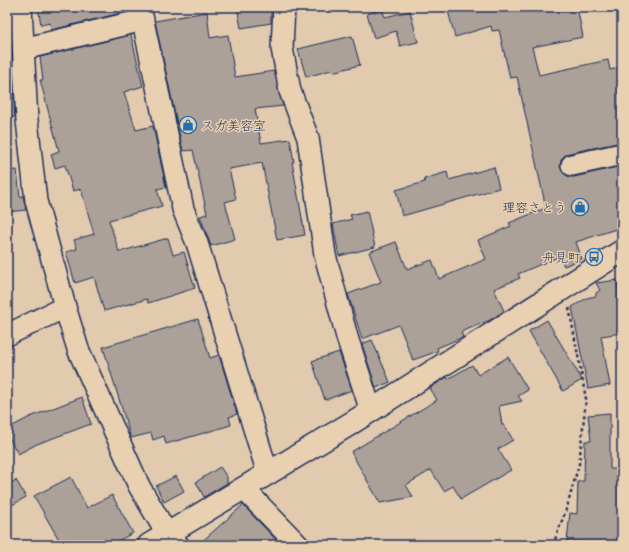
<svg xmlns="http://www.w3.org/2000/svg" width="629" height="552" font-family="'Architects Daughter','Klee One',sans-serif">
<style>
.building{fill:#aca198;stroke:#1b2f5e}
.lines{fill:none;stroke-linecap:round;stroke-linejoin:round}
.minor-casing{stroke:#1b2f5e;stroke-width:24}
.tertiary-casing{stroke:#1b2f5e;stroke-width:25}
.path{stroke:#1b2f5e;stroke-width:2.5;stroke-dasharray:3 3;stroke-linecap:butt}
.minor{stroke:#e9d0b1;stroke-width:21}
.tertiary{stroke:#e9d0b1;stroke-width:22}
.labels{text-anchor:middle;stroke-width:3;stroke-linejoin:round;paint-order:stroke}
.poi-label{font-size:13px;fill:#1b2f5e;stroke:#e9d0b1;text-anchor:end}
</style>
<rect width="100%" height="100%" fill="#e1caae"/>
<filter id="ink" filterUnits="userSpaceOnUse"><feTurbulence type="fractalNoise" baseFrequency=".025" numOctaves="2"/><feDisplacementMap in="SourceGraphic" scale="8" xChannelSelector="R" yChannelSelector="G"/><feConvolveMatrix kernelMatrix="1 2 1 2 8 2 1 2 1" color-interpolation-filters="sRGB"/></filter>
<g filter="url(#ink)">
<g class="building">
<path d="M38 7H124L125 12 51 30 50 23 41 25Z"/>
<path d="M237 7H271V23L241 28Z"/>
<path d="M447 7H577L583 37 532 47 539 75 608 60 610 70 622 67V142L569 153 564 156 561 161 560 167 563 173 569 177H574L622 166V227L576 242 582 259 564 266 560 256 518 274 520 278 494 289 504 311 490 320 461 332 463 337 437 348 438 351 413 360 399 325 362 339 348 294 381 282 369 252 396 242 407 269 432 260 439 279 486 259 478 240 511 226 509 223 546 208 517 77 510 78 499 30 492 31 491 26 455 37Z"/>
<path d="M382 9 385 17 410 11 418 42 400 46 396 31 374 38 367 14Z"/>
<path d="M207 12 210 38 228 35 235 77 274 71 283 106 255 109 261 143 290 139 294 162H292L305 235 277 240 262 163 229 169 236 199 225 202 235 239 211 246 200 216 207 214 193 150 183 151 155 21Z"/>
<path d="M131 35 143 86 124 92 136 130 153 126 166 187 157 189 162 206 109 220 119 252 168 238 173 255 184 252 195 288 148 303 147 299 104 311 94 277 75 283 66 252 77 249 74 240 94 234 81 189 73 191 65 165 55 168 51 154 59 151 40 80H43L40 57Z"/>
<path d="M352 36 360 65 332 72 331 70 306 77 298 49Z"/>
<path d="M7 67H12L15 117 7 118Z"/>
<path d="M494 167 499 188 402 216 396 190 425 182 424 179 447 172 449 180Z"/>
<path d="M17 170 20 197 23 196 26 210 7 212V171Z"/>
<path d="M367 211 375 247 339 256 333 224 352 219 350 215Z"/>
<path d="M617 280 622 333 601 336 610 385 588 389 572 307 587 298 596 296V293L600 290 596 283Z"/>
<path d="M198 319 210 358 219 355 237 414 229 417 231 425 166 444 164 436 153 440 151 433 131 438 103 347Z"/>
<path d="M547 320 582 380 563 391 529 331Z"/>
<path d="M372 340 390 382 376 388 362 344Z"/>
<path d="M339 352 352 390 325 400 312 361Z"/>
<path d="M508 357 528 390 518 396 522 401 499 406 502 425H504L513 440 498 449 511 470 461 499 453 486 444 491 431 470 406 485 413 497 380 503 351 452 437 400 430 388 447 377 448 379 472 365 478 375Z"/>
<path d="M82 397 91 424 37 444 18 454 7 434V429L30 417Z"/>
<path d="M610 413V469H622V545L567 541 570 513 577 514 578 481H584L585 441H591L588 415Z"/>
<path d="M220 467 227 477V483L204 497 196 482Z"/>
<path d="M176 476 184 491 164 502 156 486Z"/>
<path d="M71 477 87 508 112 495 133 533 110 545H62L34 496Z"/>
<path d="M16 480 26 497 7 508V485Z"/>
<path d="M243 505 281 545H198Z"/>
</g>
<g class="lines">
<defs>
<g id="minor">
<path d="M21 7 27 120 36 201 65 307 78 349 139 486 167 534 178 545"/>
<path d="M140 7 183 209 197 243 268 474"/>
<path d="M284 7 282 48 290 91 308 138 325 255 347 337 371 411"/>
<path d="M23 49 143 20"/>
<path d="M572 165 622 154"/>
<path d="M7 335 65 307"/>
<path d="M244 489 298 545"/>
</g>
<path id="tertiary" d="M149 545 350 424 622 251"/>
</defs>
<use href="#minor" class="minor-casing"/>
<use href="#tertiary" class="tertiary-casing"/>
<path class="path" d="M553 545 567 507 579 464 586 399 569 307"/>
<use href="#minor" class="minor"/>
<use href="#tertiary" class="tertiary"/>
</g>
</g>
<defs>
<symbol id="shop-ring" viewBox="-11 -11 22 22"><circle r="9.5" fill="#e9d0b1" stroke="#1f6fb2" stroke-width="1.5"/><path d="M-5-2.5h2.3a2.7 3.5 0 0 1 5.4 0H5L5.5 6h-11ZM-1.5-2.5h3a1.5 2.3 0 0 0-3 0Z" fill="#1f6fb2"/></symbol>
<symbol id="bus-ring" viewBox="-11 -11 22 22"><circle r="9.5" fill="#e9d0b1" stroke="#1f6fb2" stroke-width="1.5"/><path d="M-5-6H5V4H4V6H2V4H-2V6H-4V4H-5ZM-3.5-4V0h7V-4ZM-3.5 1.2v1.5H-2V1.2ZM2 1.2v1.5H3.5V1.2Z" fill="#1f6fb2"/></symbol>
</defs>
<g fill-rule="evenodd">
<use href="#shop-ring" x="178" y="115" width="20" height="20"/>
<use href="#shop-ring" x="570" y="197" width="20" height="20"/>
<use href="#bus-ring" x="584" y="247" width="20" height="20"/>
</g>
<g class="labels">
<g class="poi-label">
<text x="201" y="130" text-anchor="start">スガ美容室</text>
<text x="567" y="212">理容さとう</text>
<text x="581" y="262">舟見町</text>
</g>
</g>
<rect width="629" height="552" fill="none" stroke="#e9d0b1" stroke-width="24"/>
<rect x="12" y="12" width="605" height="528" fill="none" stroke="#1b2f5e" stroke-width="1.5" filter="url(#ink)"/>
</svg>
